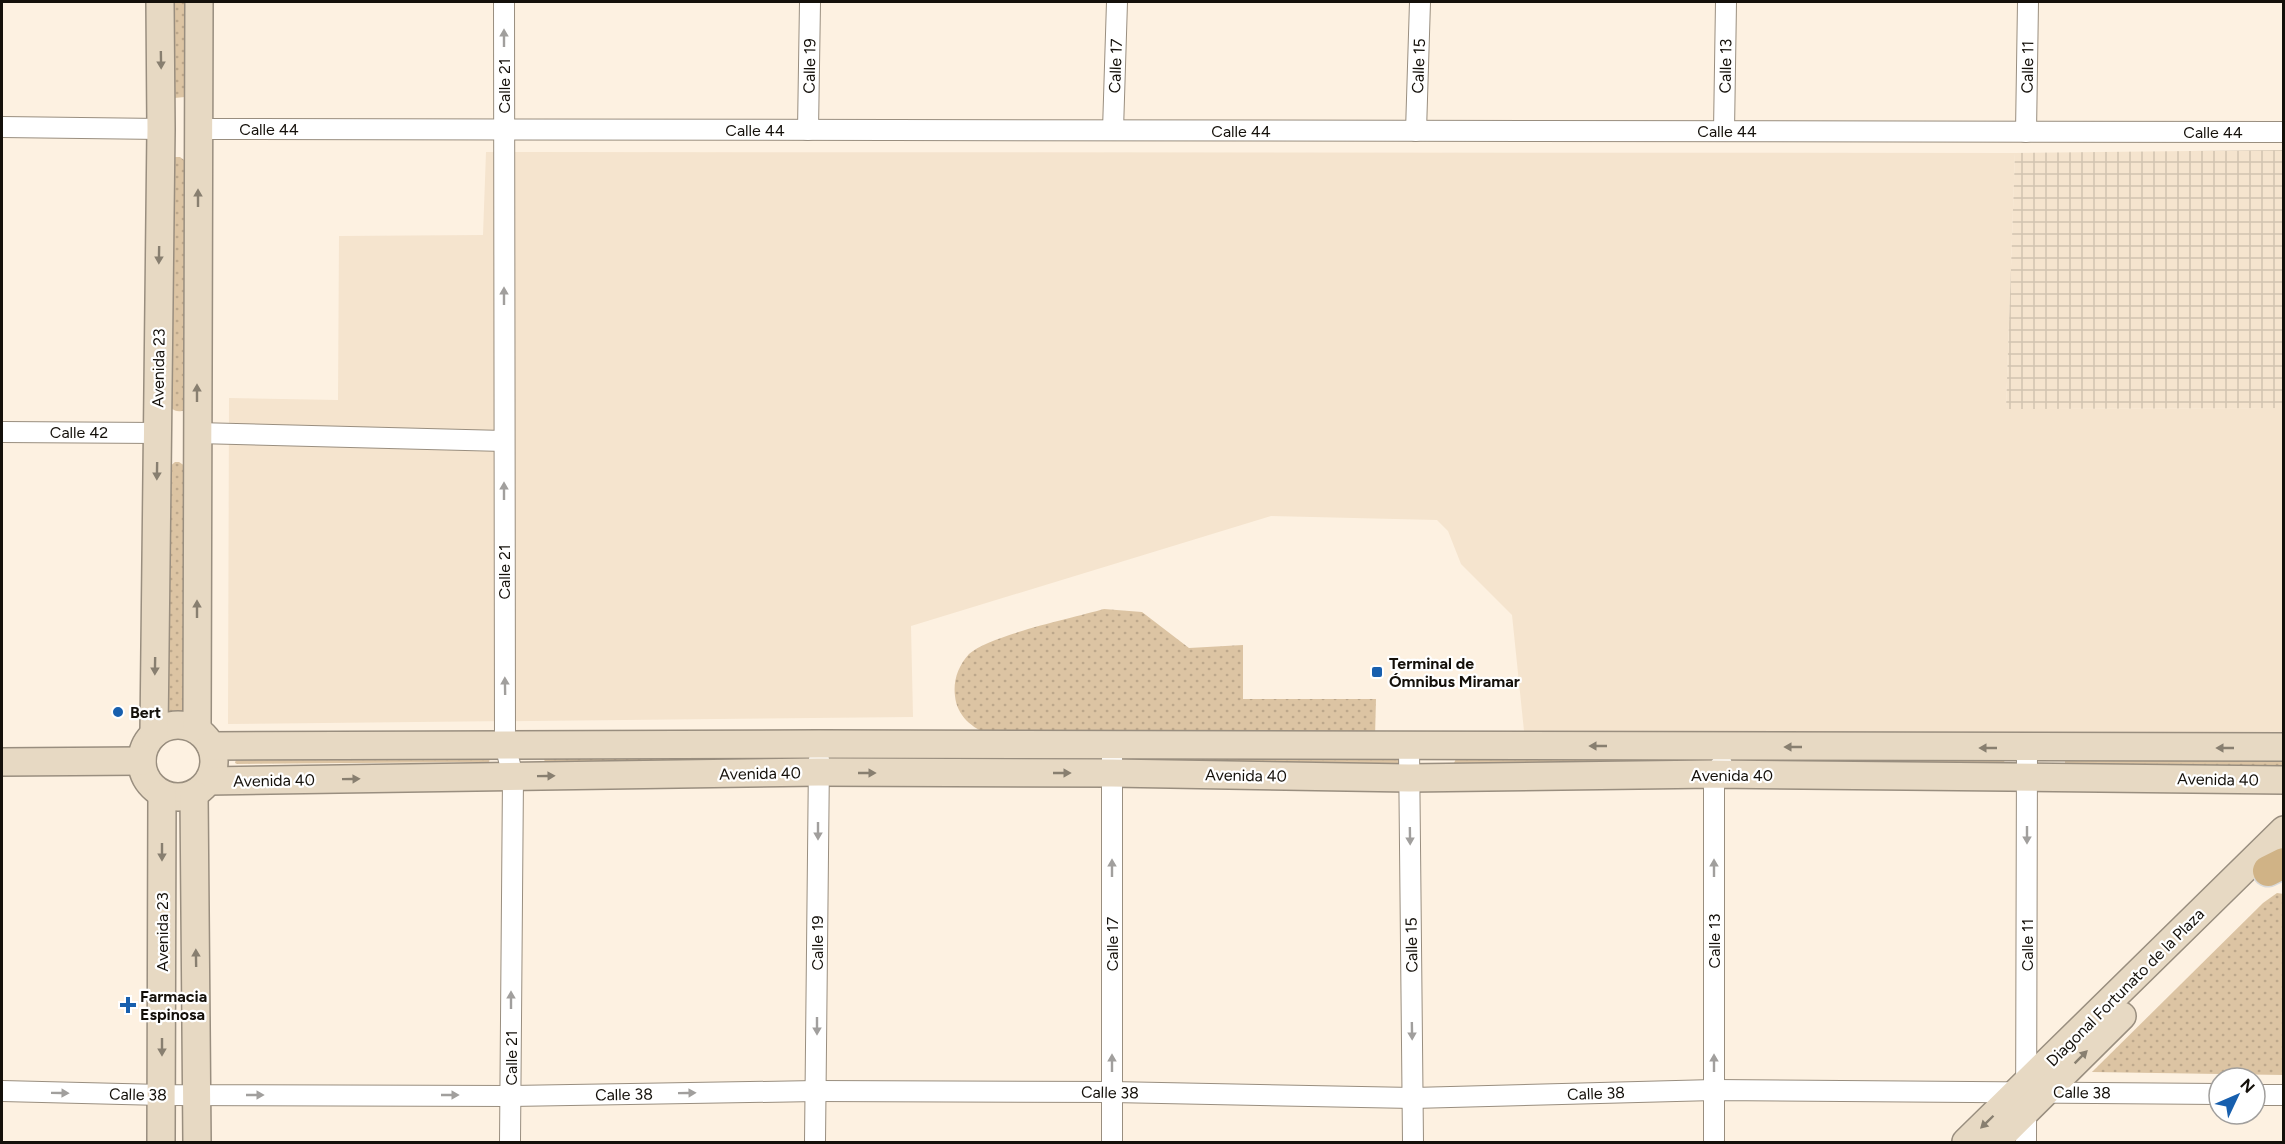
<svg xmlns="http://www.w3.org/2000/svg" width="2285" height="1144" font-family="Figtree,sans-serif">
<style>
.built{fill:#f5e4ce}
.industrial{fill:url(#industrial-grid)}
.grass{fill:url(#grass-dots)}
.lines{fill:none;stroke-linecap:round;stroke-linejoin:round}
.minor-casing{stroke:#998e7f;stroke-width:22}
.secondary-casing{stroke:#998e7f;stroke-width:30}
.primary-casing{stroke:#d9d9d8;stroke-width:33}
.minor{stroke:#fff;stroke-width:20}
.secondary{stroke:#e7d9c3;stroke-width:27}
.primary{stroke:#d0b386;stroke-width:30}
.oneway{fill:#a19f9d}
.oneway2{fill:#887f70}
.poi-dot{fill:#175fae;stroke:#fff;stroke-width:2}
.labels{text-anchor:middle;stroke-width:4.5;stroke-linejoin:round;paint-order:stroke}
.street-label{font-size:16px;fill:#14100a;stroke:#fff}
.poi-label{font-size:16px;font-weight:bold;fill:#14100a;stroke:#fff;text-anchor:start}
</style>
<defs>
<pattern id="industrial-grid" width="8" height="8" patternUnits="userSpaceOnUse" patternTransform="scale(1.5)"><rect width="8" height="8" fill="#f5e4ce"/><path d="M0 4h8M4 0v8" fill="none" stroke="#d1c3b0"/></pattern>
<pattern id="grass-dots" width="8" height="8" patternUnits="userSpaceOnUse" patternTransform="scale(1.5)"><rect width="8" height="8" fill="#dcc4a3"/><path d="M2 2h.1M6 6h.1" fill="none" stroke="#bca78b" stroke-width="1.8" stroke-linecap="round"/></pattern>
</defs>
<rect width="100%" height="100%" fill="#fdf1e1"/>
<path class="built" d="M486 152 2015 153 2006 409 2283 408 2284 731 2277 734 2245 735 1524 731 1512 615 1461 564 1448 531 1437 520 1271 516 911 626 913 717 228 724 229 398 338 400 339 236 483 235Z"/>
<path class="industrial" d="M2283 150V408L2006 409 2015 153Z"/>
<g class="grass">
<path d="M167 2H190L185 97 174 98Z"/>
<path d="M175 157H180L188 163 185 410C175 414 171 408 165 401L170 160Z"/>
<path d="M175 462H179L188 468 184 715 180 717 169 713 165 706 168 468Z"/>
<path d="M1104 609 1142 612 1189 648 1243 645V699H1376L1375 737 990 735C972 728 957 716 955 696 953 681 958 666 969 654 990 635 1073 618 1104 609Z"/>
<path d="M546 756 791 758 792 761 546 762 544 760Z"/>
<path d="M490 758 489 762 237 764 235 763 236 759Z"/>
<path d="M1153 758 1398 760 1400 763H1151Z"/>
<path d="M1456 759 1701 760 1702 762 1456 765 1454 763Z"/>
<path d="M1759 760 2004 761 2006 765 1758 764Z"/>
<path d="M2284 760 2283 769 2065 767V761Z"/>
<path d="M2277 893 2284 894 2283 1075 2092 1072 2263 903Z"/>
</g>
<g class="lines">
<defs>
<g id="minor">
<path d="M504 2 505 745 513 776 510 1142"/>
<path d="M2 127 161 129"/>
<path d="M198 129 2284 132"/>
<path d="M808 130 810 2"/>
<path d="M1113 130 1117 2"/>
<path d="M1416 131 1420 2"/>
<path d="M1724 131 1726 2"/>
<path d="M2026 132 2028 2"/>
<path d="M2 432 157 433"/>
<path d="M197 433 504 441"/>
<path d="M1409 747 1413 1142"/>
<path d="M2 1091 162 1095 511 1096 816 1091 1112 1092 1413 1098 1714 1090 2219 1094"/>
<path d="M2255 1095H2284"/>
<path d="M815 1142 819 759"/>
<path d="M1112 1142V745"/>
<path d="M1714 1142V774L1722 764"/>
<path d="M2026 1142 2027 748"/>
</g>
<g id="secondary">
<circle cx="178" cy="761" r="36"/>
<path d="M197 730 199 2"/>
<path d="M154 734 161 129 160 2"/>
<path d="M211 746 819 744 2284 747"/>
<path d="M2 762 142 761"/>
<path d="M209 781 818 772 1112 773 1409 778 1714 774 2284 780"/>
<path d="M194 794 197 1142"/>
<path d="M161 1142 162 794"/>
<path d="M1966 1142 2284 830"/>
<path d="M1995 1142 2122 1016"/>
</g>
<path id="primary" d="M2268 871 2284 863"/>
</defs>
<use href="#minor" class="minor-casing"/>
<use href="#secondary" class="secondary-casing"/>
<use href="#primary" class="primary-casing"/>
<use href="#minor" class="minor"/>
<use href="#secondary" class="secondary"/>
<use href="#primary" class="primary"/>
</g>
<defs><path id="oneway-solid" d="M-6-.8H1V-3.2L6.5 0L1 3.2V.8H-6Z" transform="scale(1.5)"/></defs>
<g class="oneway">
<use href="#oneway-solid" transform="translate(504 38) rotate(-90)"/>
<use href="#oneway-solid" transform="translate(504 296) rotate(-90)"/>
<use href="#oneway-solid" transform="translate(504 491) rotate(-90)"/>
<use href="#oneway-solid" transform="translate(505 686) rotate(-91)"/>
<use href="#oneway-solid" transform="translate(818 831) rotate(90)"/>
<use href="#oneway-solid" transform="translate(2027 835) rotate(90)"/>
<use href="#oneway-solid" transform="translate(1410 836) rotate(89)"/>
<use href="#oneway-solid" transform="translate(1112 868) rotate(-90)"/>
<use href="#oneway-solid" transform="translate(1714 868) rotate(-90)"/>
<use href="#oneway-solid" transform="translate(511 1000) rotate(-90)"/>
<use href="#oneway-solid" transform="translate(817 1026) rotate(90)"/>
<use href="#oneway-solid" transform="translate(1412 1031) rotate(89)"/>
<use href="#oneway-solid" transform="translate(1112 1063) rotate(-90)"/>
<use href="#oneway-solid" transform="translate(1714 1063) rotate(-90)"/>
<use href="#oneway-solid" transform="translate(60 1093) rotate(1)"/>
<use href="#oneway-solid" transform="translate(687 1093) rotate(-1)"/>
<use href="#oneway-solid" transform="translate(255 1095)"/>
<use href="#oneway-solid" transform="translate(450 1095)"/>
</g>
<g class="oneway2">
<use href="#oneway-solid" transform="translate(161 60) rotate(89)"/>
<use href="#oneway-solid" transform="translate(198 198) rotate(-90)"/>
<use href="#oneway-solid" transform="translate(159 255) rotate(91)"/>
<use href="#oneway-solid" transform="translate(197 393) rotate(-90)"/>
<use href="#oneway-solid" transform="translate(157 471) rotate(91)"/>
<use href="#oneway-solid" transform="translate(197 609) rotate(-90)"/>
<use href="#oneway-solid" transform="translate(155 666) rotate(91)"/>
<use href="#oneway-solid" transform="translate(1598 746) rotate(-180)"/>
<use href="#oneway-solid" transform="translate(1793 747) rotate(-180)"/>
<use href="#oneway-solid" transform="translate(1988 748) rotate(-180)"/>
<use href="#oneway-solid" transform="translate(2225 748) rotate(-180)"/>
<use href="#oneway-solid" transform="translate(867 773)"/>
<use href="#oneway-solid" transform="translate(1062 773)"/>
<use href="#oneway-solid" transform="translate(546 776) rotate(-1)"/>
<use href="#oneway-solid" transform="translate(351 779) rotate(-1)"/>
<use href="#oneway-solid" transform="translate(162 852) rotate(90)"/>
<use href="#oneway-solid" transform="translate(196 958) rotate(-91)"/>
<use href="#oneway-solid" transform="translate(162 1047) rotate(90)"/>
<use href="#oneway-solid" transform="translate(2081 1057) rotate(-45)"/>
<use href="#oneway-solid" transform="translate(1987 1122) rotate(136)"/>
</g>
<g class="poi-dot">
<rect x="1371" y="666" width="12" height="12" rx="3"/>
<circle cx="118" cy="712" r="6"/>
<path d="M125 996h6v6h6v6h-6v6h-6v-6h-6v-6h6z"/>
</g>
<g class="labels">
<g class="street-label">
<text transform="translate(809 66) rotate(-89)" y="6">Calle 19</text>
<text transform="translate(1115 66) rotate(-88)" y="6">Calle 17</text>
<text transform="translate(1418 66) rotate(-88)" y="6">Calle 15</text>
<text transform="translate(1725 66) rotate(-89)" y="6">Calle 13</text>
<text transform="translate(2027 67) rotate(-89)" y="6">Calle 11</text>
<text transform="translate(504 86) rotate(-90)" y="6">Calle 21</text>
<text x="269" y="135">Calle 44</text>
<text x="755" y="136">Calle 44</text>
<text x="1241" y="137">Calle 44</text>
<text x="1727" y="137">Calle 44</text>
<text x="2213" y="138">Calle 44</text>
<text transform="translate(158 368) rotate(-89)" y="6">Avenida 23</text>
<text x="79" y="438">Calle 42</text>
<text transform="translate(504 572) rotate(-90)" y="6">Calle 21</text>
<text transform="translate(760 773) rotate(-1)" y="6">Avenida 40</text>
<text transform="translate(1246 775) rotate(1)" y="6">Avenida 40</text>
<text x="1732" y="781">Avenida 40</text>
<text transform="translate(2218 779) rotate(1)" y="6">Avenida 40</text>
<text transform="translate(274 780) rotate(-1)" y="6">Avenida 40</text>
<text transform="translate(162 932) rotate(-90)" y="6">Avenida 23</text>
<text transform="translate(1714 941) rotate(-90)" y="6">Calle 13</text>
<text transform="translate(817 943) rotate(-90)" y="6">Calle 19</text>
<text transform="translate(1112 944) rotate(-90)" y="6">Calle 17</text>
<text transform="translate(1411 945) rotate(-91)" y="6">Calle 15</text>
<text transform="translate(2027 945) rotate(-90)" y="6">Calle 11</text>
<text transform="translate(2125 987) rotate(-45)" y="6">Diagonal Fortunato de la Plaza</text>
<text transform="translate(511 1058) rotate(-90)" y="6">Calle 21</text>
<text transform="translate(1110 1092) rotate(1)" y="6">Calle 38</text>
<text transform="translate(2082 1092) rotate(1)" y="6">Calle 38</text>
<text transform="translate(1596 1093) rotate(-2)" y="6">Calle 38</text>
<text transform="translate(138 1094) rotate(1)" y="6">Calle 38</text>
<text transform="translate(624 1094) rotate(-1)" y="6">Calle 38</text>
</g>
<g class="poi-label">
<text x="1389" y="669">Terminal de<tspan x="1389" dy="18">Ómnibus Miramar</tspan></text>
<text x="130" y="718">Bert</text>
<text x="140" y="1002">Farmacia<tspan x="140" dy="18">Espinosa</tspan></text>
</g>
</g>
<rect width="2285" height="1144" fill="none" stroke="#14100a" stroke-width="6"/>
<g transform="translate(2237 1096) rotate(46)"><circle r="28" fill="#ffffff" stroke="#a19f9d" stroke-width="1.5"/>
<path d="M0-4.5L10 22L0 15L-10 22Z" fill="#175fae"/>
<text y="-9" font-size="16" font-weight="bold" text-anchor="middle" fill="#14100a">N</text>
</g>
</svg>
